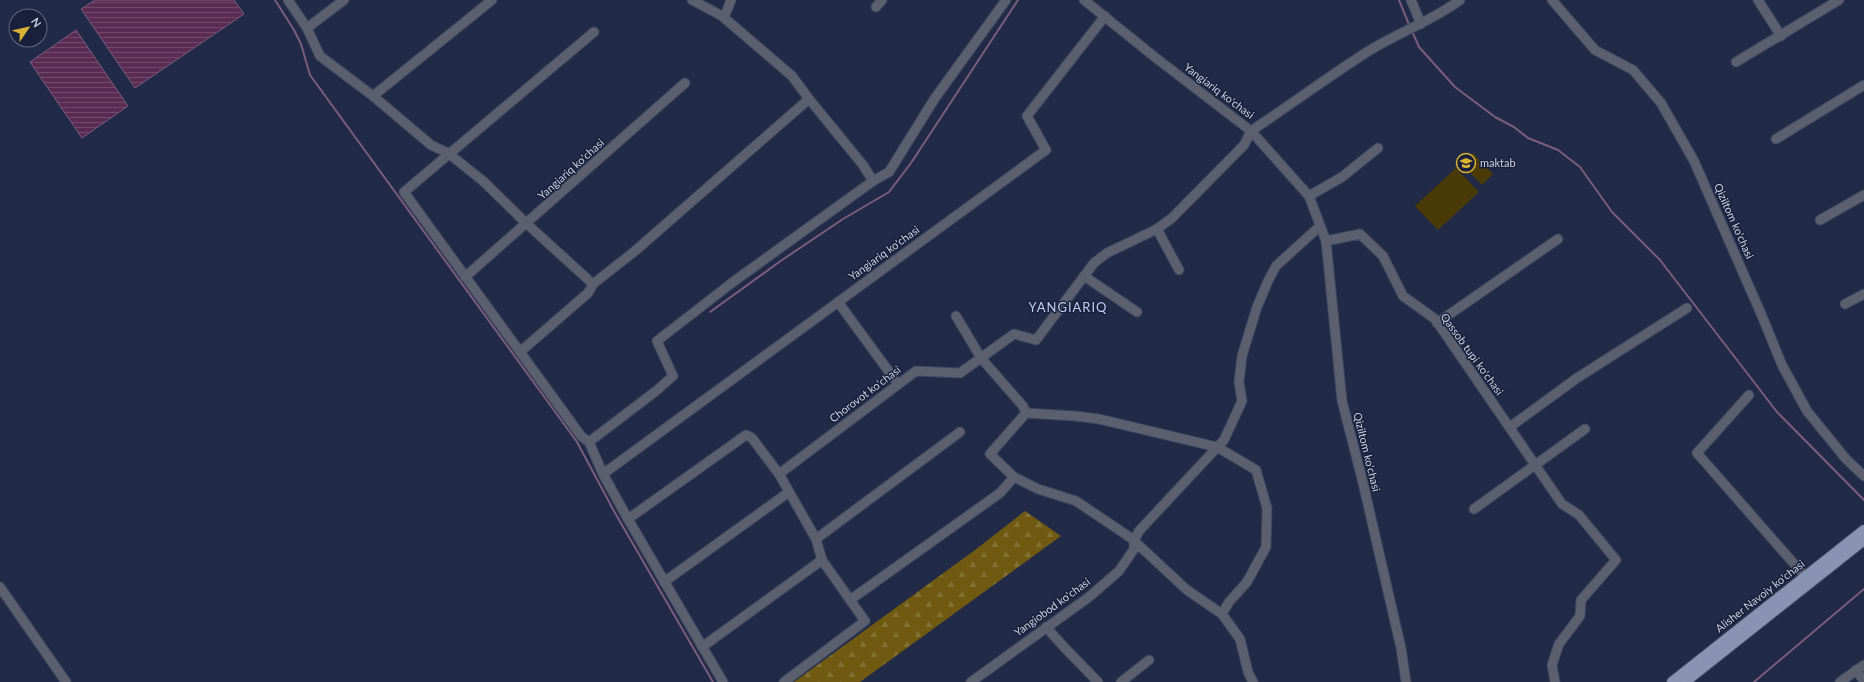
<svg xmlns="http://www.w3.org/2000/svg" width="1864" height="682" font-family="Lato,sans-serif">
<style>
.forest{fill:url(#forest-firs)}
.garden{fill:#493a07}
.water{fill:url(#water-rules);stroke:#7b5d80}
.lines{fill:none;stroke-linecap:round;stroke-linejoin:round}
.stream{stroke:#7b5d80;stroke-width:2}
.minor-casing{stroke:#3c4560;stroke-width:11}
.major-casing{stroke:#3c4560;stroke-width:12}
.minor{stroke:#5b606f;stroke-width:9}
.major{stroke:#8993b2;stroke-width:10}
.labels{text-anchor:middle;stroke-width:3;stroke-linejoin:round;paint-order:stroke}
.street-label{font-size:11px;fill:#cbd2e5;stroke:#18203c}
.poi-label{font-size:11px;fill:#cbd2e5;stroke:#18203c;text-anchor:start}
.quarter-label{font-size:13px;letter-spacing:1px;fill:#c1cef4;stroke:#18203c}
</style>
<defs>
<pattern id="forest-firs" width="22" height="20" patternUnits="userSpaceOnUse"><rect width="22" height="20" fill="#705a12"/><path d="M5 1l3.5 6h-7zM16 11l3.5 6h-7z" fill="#837134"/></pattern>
<pattern id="water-rules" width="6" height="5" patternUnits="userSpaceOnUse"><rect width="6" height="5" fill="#592b55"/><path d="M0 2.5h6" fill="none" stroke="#70496d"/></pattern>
</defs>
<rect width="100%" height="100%" fill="#212a47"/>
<path class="forest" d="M1025 511 1061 536 860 682H794L975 550Z"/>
<g class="garden">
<path d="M1473 153 1493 174 1482 185 1462 165Z"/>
<path d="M1456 168 1479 192 1438 230 1415 206Z"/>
</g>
<g class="water">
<path d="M95 0H234L244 14 135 88 81 9Z"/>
<path d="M76 30 128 106 82 138 30 62Z"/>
</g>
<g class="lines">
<g class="stream">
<path d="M275 0 294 30 301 44 310 75 577 442 615 513 713 682"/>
<path d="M1399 0 1410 27"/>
<path d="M1412 31 1419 47 1455 87 1495 117 1514 127 1528 138 1558 150 1580 167 1612 212 1660 260 1777 412 1864 500"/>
<path d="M710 312 782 260 843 219 889 192 911 163 1018 0"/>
<path d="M1754 682 1864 589"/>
</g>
<defs>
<g id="minor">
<path d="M288 0 307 28 320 56 373 96 431 145 448 153 483 181 527 224 593 284"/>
<path d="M692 0 722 16 792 76 809 99 863 165 873 181"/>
<path d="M1084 0 1156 58 1251 131 1309 196 1326 241 1342 401 1363 483 1401 648 1406 682"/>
<path d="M1411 0 1421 24"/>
<path d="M1552 0 1595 50 1633 70 1661 103 1694 161 1762 316 1782 365 1807 411 1846 459 1864 476"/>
<path d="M1758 0 1781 36"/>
<path d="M876 7 882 0"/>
<path d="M722 16 726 13 731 0"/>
<path d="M307 28 344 0"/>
<path d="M594 32 404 192 581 436 589 442 603 474 628 519 723 682"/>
<path d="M1736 62 1839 0"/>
<path d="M373 96 492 0"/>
<path d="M1776 139 1864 85"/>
<path d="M1309 196 1342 177 1378 148"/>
<path d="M1820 220 1864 195"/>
<path d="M1157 229 1179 270"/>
<path d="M1326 241 1360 234 1383 256 1403 296 1435 319 1562 504 1579 515 1616 560 1581 600 1580 616 1559 644 1552 665 1555 682"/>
<path d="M1084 276 1137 312"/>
<path d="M465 277 685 83"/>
<path d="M838 302 898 384"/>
<path d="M1845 304 1864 294"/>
<path d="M956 316 981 358 1023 406 1026 413"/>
<path d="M1437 323 1558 239"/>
<path d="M520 352 588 293 593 284 635 251 809 99"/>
<path d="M1749 395 1697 453 1810 582"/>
<path d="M1026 413 990 454 1014 477 1038 489 1076 501 1131 538 1187 590 1222 614 1240 639 1248 672 1253 682"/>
<path d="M1026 413 1075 416 1099 419 1217 447 1256 470 1267 508 1266 547 1247 582 1229 602 1222 614"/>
<path d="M1510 427 1577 378 1687 308"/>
<path d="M589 442 656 391 673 376 657 341 733 282 873 181 889 172 935 98 1006 0"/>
<path d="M603 474 1046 150 1027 116 1105 16"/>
<path d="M779 474 916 371 960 373 1014 334 1036 340 1094 263 1107 253 1157 229 1172 218 1244 145 1251 131C1290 105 1328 77 1367 52 1397 33 1432 21 1460 0"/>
<path d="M1474 509 1585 429"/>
<path d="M628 519 746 435 752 438 779 474 816 539 822 560 865 621 784 682"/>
<path d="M816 539 960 432"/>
<path d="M664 582 789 492"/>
<path d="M0 587 66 682"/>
<path d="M850 600 1000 493 1014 477"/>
<path d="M1046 627 1063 646 1098 682"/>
<path d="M702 647 822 560"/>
<path d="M1856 670 1864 681"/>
<path d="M971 682 1089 597 1119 571 1134 549V541L1139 531 1224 440 1242 401 1239 382 1242 356 1257 307 1268 281 1276 266 1320 226"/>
<path d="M1121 682 1149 660"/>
<path d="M1840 682 1864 665"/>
</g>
<g id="major">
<path d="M1672 682 1864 530"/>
<path d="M1685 682 1864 540"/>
</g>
</defs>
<use href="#minor" class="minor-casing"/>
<use href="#major" class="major-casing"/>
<use href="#minor" class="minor"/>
<use href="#major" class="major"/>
</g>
<defs>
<symbol id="school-ring" viewBox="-11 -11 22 22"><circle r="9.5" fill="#18203c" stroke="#dab333" stroke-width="1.5"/><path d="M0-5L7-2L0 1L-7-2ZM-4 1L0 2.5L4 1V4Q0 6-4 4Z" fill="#dab333"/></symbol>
</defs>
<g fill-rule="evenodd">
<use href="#school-ring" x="1455" y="152" width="22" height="22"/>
</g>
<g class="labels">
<g class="street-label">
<text transform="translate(1219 91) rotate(37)" y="4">Yangiariq ko'chasi</text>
<text transform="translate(571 169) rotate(-42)" y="4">Yangiariq ko'chasi</text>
<text transform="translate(1734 221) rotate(66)" y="4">Qiziltom ko'chasi</text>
<text transform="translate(884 253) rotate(-36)" y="4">Yangiariq ko'chasi</text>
<text transform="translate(1472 354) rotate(54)" y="4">Qassob tupi ko'chasi</text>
<text transform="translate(865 394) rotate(-37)" y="4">Chorovot ko'chasi</text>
<text transform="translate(1367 452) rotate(76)" y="4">Qiziltom ko'chasi</text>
<text transform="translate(1760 596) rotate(-38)" y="4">Alisher Navoiy ko'chasi</text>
<text transform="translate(1052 607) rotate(-36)" y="4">Yangiobod ko'chasi</text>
</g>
<g class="poi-label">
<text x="1480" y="167">maktab</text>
</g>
<g class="quarter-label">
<text x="1068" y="312">YANGIARIQ</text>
</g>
</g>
<g transform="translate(28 28) rotate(56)"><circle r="19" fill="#18203c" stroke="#606780"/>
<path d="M0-3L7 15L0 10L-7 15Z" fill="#dab333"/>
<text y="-6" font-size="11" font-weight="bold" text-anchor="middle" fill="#cbd2e5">N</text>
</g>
</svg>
